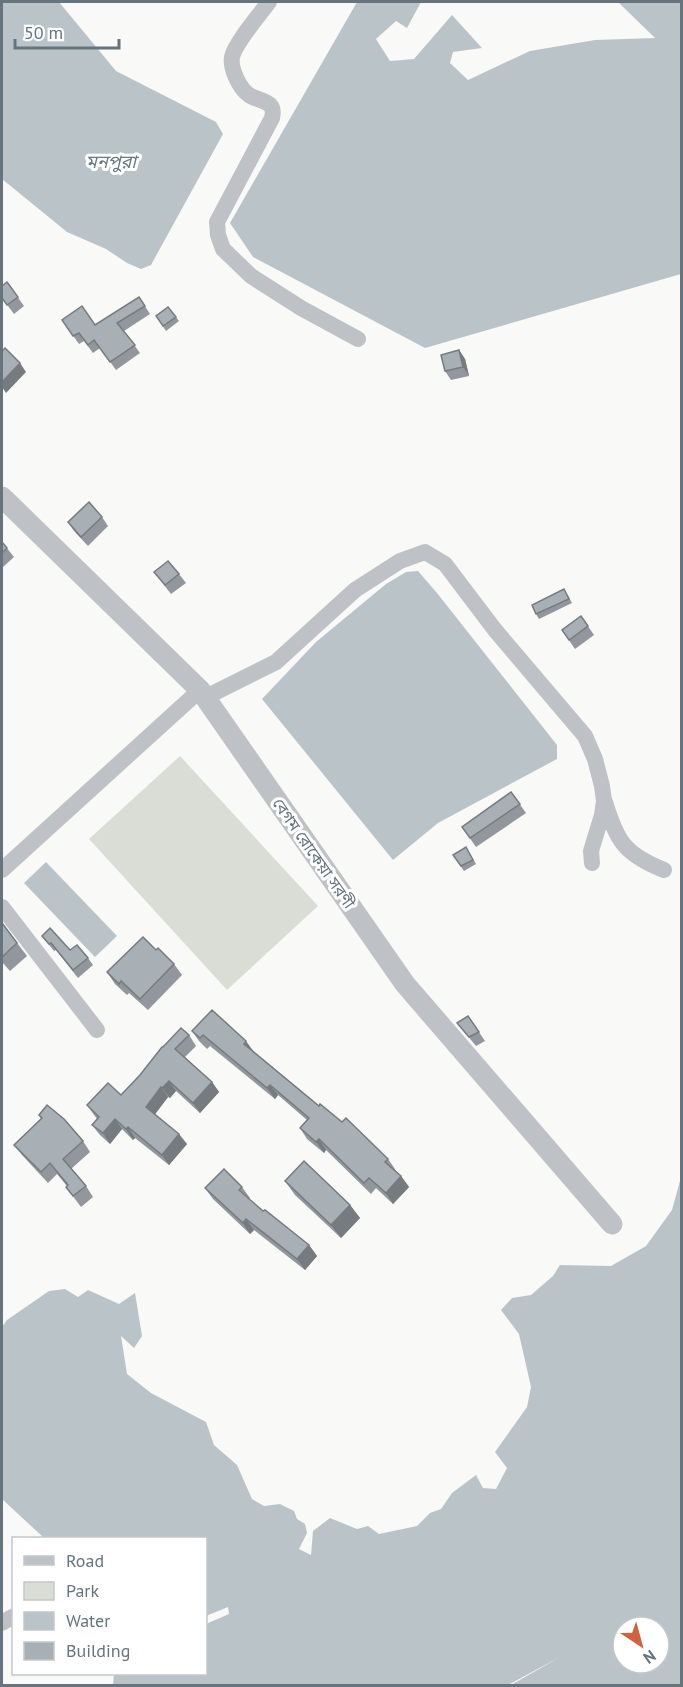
<svg xmlns="http://www.w3.org/2000/svg" width="683" height="1687" font-family="'PT Sans','Noto Sans Bengali',sans-serif">
<style>
.green{fill:#d9ddd6}
.water{fill:#bac4c8;fill-rule:evenodd}
.lines{fill:none;stroke-linecap:round;stroke-linejoin:round}
.minor{stroke:#bec2c6;stroke-width:16}
.tertiary{stroke:#bec2c6;stroke-width:21}
.wall{fill:#91979c}
.shaded-wall{fill:#767b7f}
.building{fill:#a9b0b5;stroke:#767b7f;stroke-width:1.5}
.labels{text-anchor:middle;stroke-width:6;stroke-linejoin:round;paint-order:stroke}
.street-label{font-size:16px;fill:#66747e;stroke:#fff}
.water-label{font-size:18px;font-style:italic;fill:#67787f;stroke:#fff}
</style>
<rect width="100%" height="100%" fill="#f9f9f7"/>
<path class="green" d="M180 756 318 906 227 990 89 839Z"/>
<g class="water">
<path d="M2 2H59L116 71 216 122 223 134 151 265 141 269 127 263 106 249 67 232 2 179Z"/>
<path d="M357 2H421L407 28 396 21 376 39 390 61 414 59 452 15 482 48 453 52 450 63 468 80 530 51 595 40 655 38 618 2H681V274L425 348 253 257 230 223Z"/>
<path d="M418 571 437 593 557 745V759L438 823 393 860 262 699 316 642 386 584 406 572Z"/>
<path d="M46 862 117 936 95 957 24 883Z"/>
<path d="M681 1177V1685H511L560 1657 508 1685H113L114 1674H206V1624L229 1614 228 1607 206 1616V1538H44L2 1499V1327L7 1320 49 1291 65 1289 78 1297 88 1290 119 1304 135 1293 142 1336 134 1348 121 1336 127 1374 151 1393 206 1422 214 1445 237 1465 252 1499 264 1506 280 1504 294 1511 297 1519 305 1524 307 1533 299 1549 311 1555 313 1531 330 1518 357 1529 368 1526 379 1534 417 1526 430 1513 441 1509 452 1493 476 1475 483 1488 496 1489 507 1468 495 1452 527 1407 531 1387 519 1334 501 1310 512 1298 531 1295 553 1276 560 1265 611 1266 646 1246 672 1210ZM623 1627H659V1663H623Z"/>
</g>
<g class="lines">
<g class="minor">
<path d="M269 2C260 14 235 43 232 57 230 68 239 88 249 95 255 99 265 100 270 105 274 109 273 114 272 118L217 222 218 235 223 249 251 276 301 308 358 339"/>
<path d="M206 697 276 662 355 590 400 561 425 552 445 564 495 630 585 736 595 759 602 786 604 801 602 815 591 851 592 863"/>
<path d="M605 802C617 841 624 854 664 870"/>
<path d="M2 870 200 690"/>
<path d="M2 907 97 1030"/>
<path d="M2 1623 12 1617"/>
</g>
<path class="tertiary" d="M2 497 200 690 405 984 612 1224"/>
</g>
<g class="wall">
<path d="M7 282 24 306 14 314 2 298Z"/>
<path d="M139 297 150 314 124 331 140 353 116 370 100 348 93 353 84 341 79 344 62 320 95 325Z"/>
<path d="M168 307 179 321 166 331 156 316Z"/>
<path d="M459 350 465 359 469 376 451 380 445 371Z"/>
<path d="M102 517 108 526 88 546 74 531 68 522Z"/>
<path d="M2 542 14 557 3 567 2 565Z"/>
<path d="M154 572 179 574 186 583 171 594Z"/>
<path d="M567 594 572 603 539 619 536 614Z"/>
<path d="M581 616 594 635 575 649 562 630Z"/>
<path d="M511 792 526 813 476 847 462 827Z"/>
<path d="M466 847 476 864 464 871 453 855Z"/>
<path d="M2 923 27 956 10 971 2 962Z"/>
<path d="M42 936 88 958 93 965 78 978 56 950 54 951Z"/>
<path d="M156 950 174 964 182 975 148 1010 129 993 127 995 115 984 107 972Z"/>
<path d="M468 1016 485 1041 476 1046 457 1023Z"/>
<path d="M192 1031 254 1052 319 1106 342 1122 388 1159 395 1169V1170L401 1176 409 1187 393 1204 376 1188 371 1194 326 1150 324 1153 307 1139 300 1128 307 1120 278 1095 275 1099 210 1046 207 1049 199 1041Z"/>
<path d="M189 1035 196 1046 185 1057 212 1082 219 1092 200 1113 176 1091 170 1098 168 1097 155 1114 187 1144 169 1165 135 1138 133 1140 122 1129 110 1144 100 1135 92 1125 97 1119 87 1105 121 1095 140 1075 163 1047Z"/>
<path d="M39 1115 83 1141 90 1152 71 1169 86 1186 93 1197 81 1207 66 1187 67 1186 57 1174 48 1183 22 1155 14 1145 41 1119Z"/>
<path d="M285 1181 350 1205 360 1218 341 1238 295 1195Z"/>
<path d="M242 1187 250 1198 249 1199 263 1211 309 1245 317 1256 305 1270 254 1230 250 1234 213 1199 205 1188Z"/>
</g>
<g class="shaded-wall">
<path d="M459 350 465 359 469 376 463 367Z"/>
<path d="M20 363 26 372 6 393 2 387V382Z"/>
<path d="M246 1041 254 1052 251 1055 244 1044Z"/>
<path d="M169 1081 176 1091 170 1098 162 1088Z"/>
<path d="M212 1082 219 1092 200 1113 193 1103Z"/>
<path d="M270 1085 278 1095 275 1099 267 1088Z"/>
<path d="M161 1087 168 1097 153 1117 146 1107Z"/>
<path d="M115 1119 122 1129 110 1144 103 1133Z"/>
<path d="M128 1127 135 1138 133 1140 126 1129Z"/>
<path d="M179 1134 187 1144 169 1165 162 1155Z"/>
<path d="M319 1139 326 1150 324 1153 316 1142Z"/>
<path d="M401 1176 409 1187 393 1204 386 1193Z"/>
<path d="M350 1205 360 1218 341 1238 331 1225Z"/>
<path d="M246 1219 254 1230 250 1234 243 1223Z"/>
<path d="M309 1245 317 1256 305 1270 297 1259Z"/>
</g>
<g class="building">
<path d="M7 282 18 297 7 305 2 298V286Z"/>
<path d="M139 297 145 306 117 323 135 345 110 362 94 340 88 345 79 333 73 336 62 320 82 306 95 325Z"/>
<path d="M168 307 176 317 163 326 156 316Z"/>
<path d="M5 348 20 363 2 382V351Z"/>
<path d="M459 350 463 367 445 371 441 355Z"/>
<path d="M89 502 102 517 81 537 68 522Z"/>
<path d="M2 542 7 548 2 553Z"/>
<path d="M168 561 179 574 165 585 154 572Z"/>
<path d="M564 589 569 599 536 614 532 605Z"/>
<path d="M581 616 588 626 569 640 562 630Z"/>
<path d="M511 792 520 804 470 838 462 827Z"/>
<path d="M466 847 473 860 461 866 453 855Z"/>
<path d="M2 923 17 943 2 957Z"/>
<path d="M50 928 70 950 77 945 88 958 73 970 51 943 49 944 42 936Z"/>
<path d="M143 937 156 950 158 948 174 964 140 999 121 981 119 984 107 972Z"/>
<path d="M212 1010 246 1041 244 1044 319 1106 320 1104 342 1122 346 1118 388 1159 385 1162 401 1176 386 1193 369 1178 364 1183 319 1139 316 1142 300 1128 309 1118 270 1085 267 1088 203 1035 200 1038 192 1031Z"/>
<path d="M468 1016 479 1032 469 1037 457 1023Z"/>
<path d="M181 1028 189 1035 175 1049 212 1082 193 1103 169 1081 162 1088 161 1087 146 1107 179 1134 162 1155 128 1127 126 1129 115 1119 103 1133 92 1125 99 1117 87 1105 108 1083 121 1095 140 1075 162 1047H163Z"/>
<path d="M47 1105 64 1119 83 1141 63 1159 86 1186 73 1196 66 1187 68 1185 50 1163 41 1172 14 1145 42 1118 39 1115Z"/>
<path d="M304 1161 350 1205 331 1225 285 1181Z"/>
<path d="M224 1169 242 1187 239 1190 263 1211 265 1210 309 1245 297 1259 246 1219 243 1223 205 1188Z"/>
</g>
<g class="labels">
<g class="street-label">
<text transform="translate(314 853) rotate(55)" y="6">বেগম রোকেয়া সরণী</text>
</g>
<g class="water-label">
<text x="111" y="168">মনপুরা</text>
</g>
</g>
<rect width="683" height="1687" fill="none" stroke="#66747e" stroke-width="6"/>
<rect x="12" y="1537" width="195" height="138" fill="#ffffff" stroke="#c2c7cb" stroke-width="1.5"/>
<rect x="24" y="1556" width="30" height="9" fill="#bec2c6" stroke="#c2c7cb" stroke-width="1.5"/>
<text x="66" y="1567" font-size="18" fill="#66747e">Road</text>
<rect x="24" y="1582" width="30" height="18" fill="#d9ddd6" stroke="#c2c7cb" stroke-width="1.5"/>
<text x="66" y="1597" font-size="18" fill="#66747e">Park</text>
<rect x="24" y="1612" width="30" height="18" fill="#bac4c8" stroke="#c2c7cb" stroke-width="1.5"/>
<text x="66" y="1627" font-size="18" fill="#66747e">Water</text>
<rect x="24" y="1642" width="30" height="18" fill="#a9b0b5" stroke="#c2c7cb" stroke-width="1.5"/>
<text x="66" y="1657" font-size="18" fill="#66747e">Building</text>
<g transform="translate(641 1645) rotate(144)"><circle r="28" fill="#ffffff" stroke="#c2c7cb" stroke-width="1.5"/>
<path d="M0-4.5L10 22L0 15L-10 22Z" fill="#d1623e"/>
<text y="-9" font-size="16" font-weight="bold" text-anchor="middle" fill="#66747e">N</text>
</g>
<path d="M15 39v9h104v-9" fill="none" stroke="#66747e" stroke-width="3"/>
<text x="24" y="39" font-size="18" fill="#66747e" stroke="#ffffff" stroke-width="4.5" paint-order="stroke">50 m</text>
</svg>
